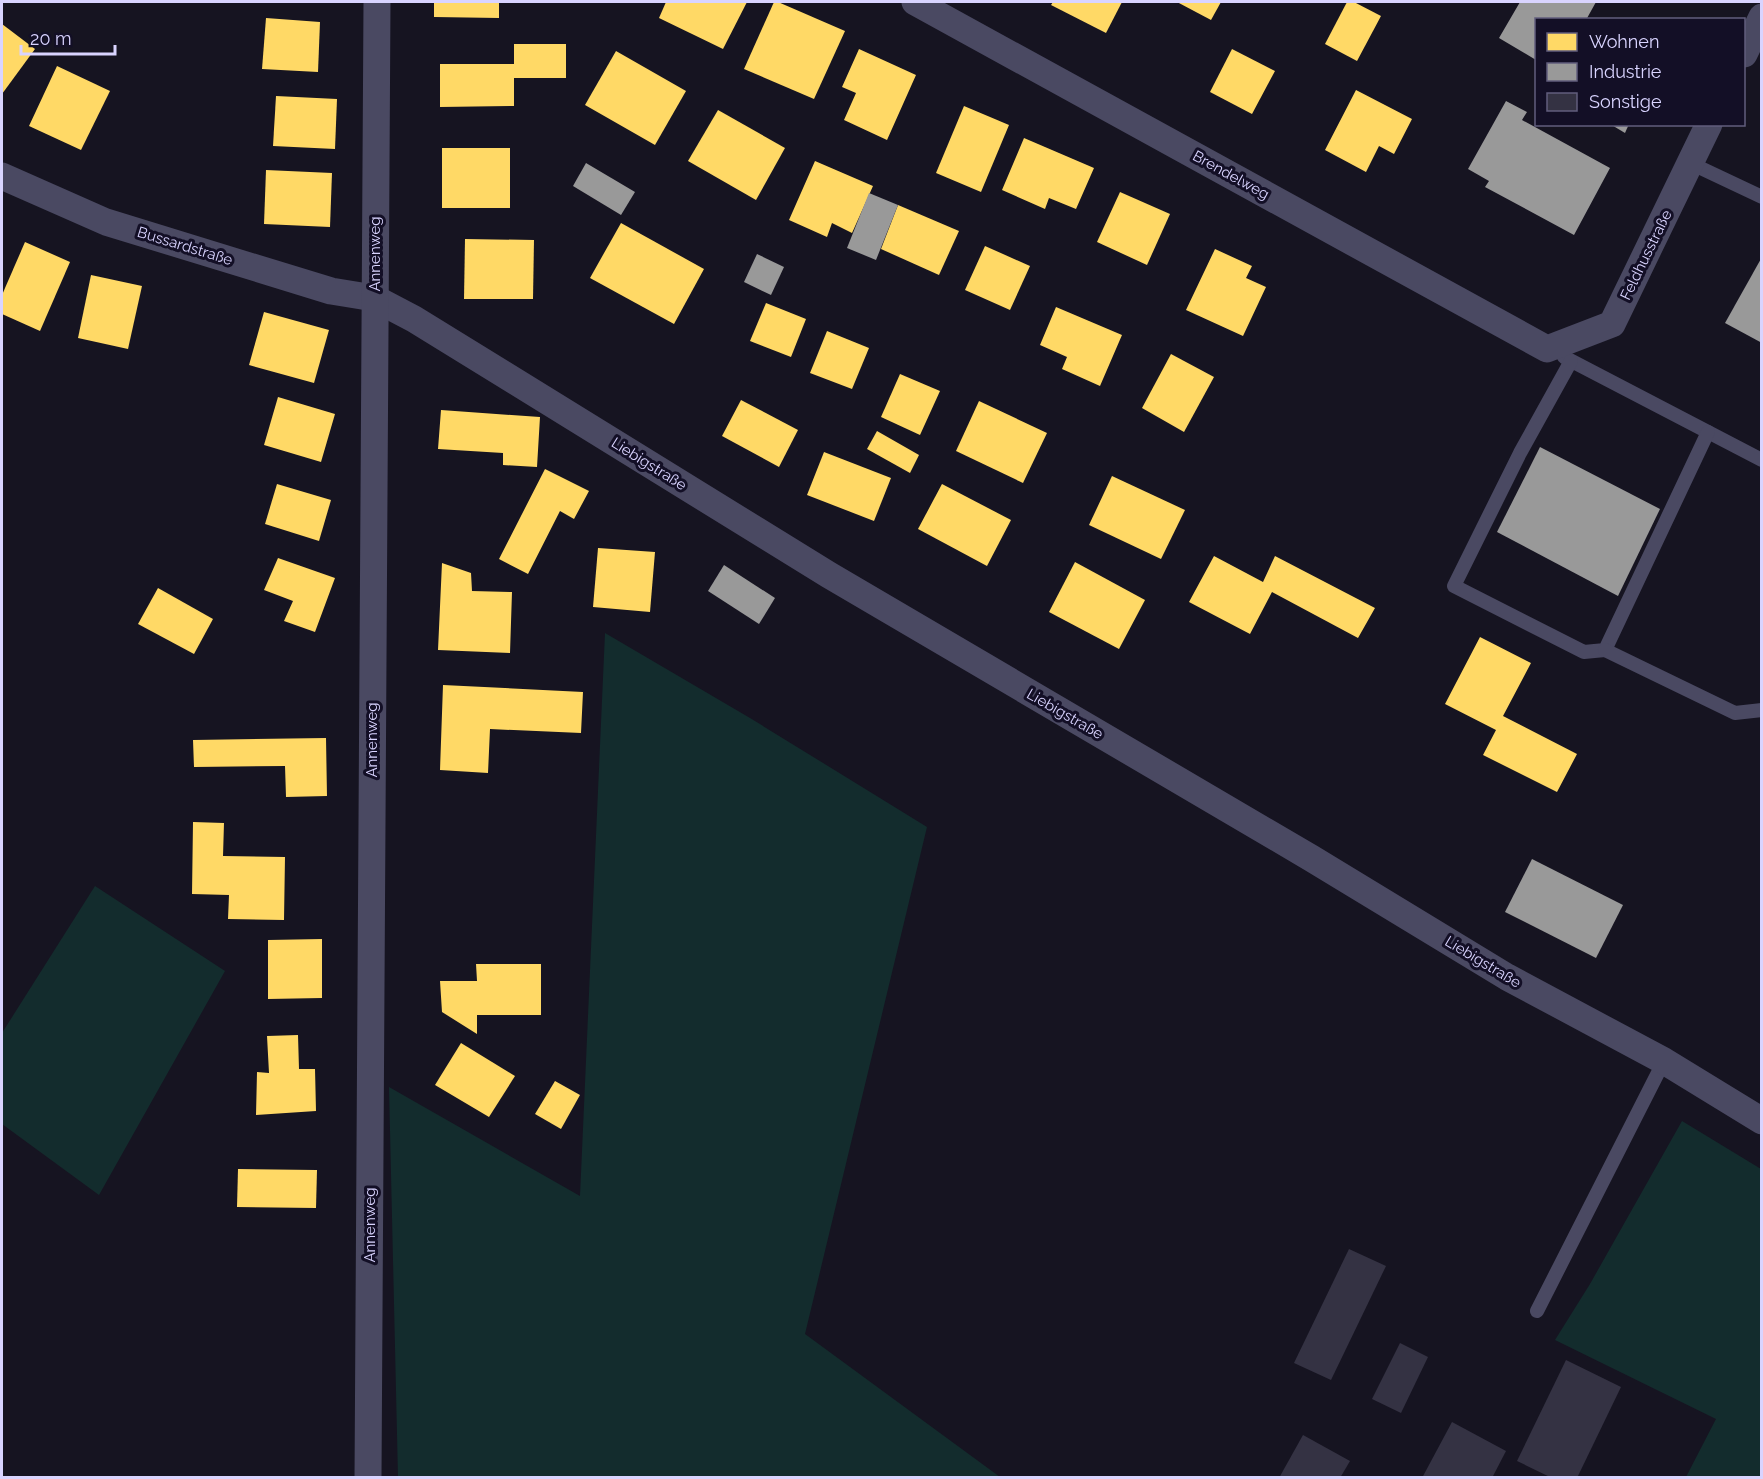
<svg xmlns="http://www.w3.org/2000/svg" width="1763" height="1479" font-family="Raleway,sans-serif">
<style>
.green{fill:#132c2d}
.homes{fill:#ffd966}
.industry{fill:#999}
.building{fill:#343243}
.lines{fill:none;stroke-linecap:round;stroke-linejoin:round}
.lane{stroke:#4a4962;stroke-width:14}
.street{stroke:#4a4962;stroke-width:27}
.labels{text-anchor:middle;stroke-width:6;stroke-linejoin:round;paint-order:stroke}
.street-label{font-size:15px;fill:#d9d4ff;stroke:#130f26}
</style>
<rect width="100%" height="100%" fill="#161421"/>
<g class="green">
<path d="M605 633 750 718 927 827 805 1334 1000 1477H398L389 1087 580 1196Z"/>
<path d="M95 886 225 971 99 1195 2 1124V1033Z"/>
<path d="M1682 1121 1761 1169V1477H1686L1716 1419 1555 1340 1590 1284Z"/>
</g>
<g class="homes">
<path d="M434 2H499V18L434 17Z"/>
<path d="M666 2H747L723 49 659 18Z"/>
<path d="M774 2H778L845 31 814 99 744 69Z"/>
<path d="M1053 2H1122L1106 33 1051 5Z"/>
<path d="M1177 2H1221L1211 20Z"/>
<path d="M1347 2H1354L1381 16 1357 61 1325 44Z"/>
<path d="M266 18 320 22 318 72 262 69Z"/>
<path d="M2 24 35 49 2 94Z"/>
<path d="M514 44H566V78H514V106L440 107V64H514Z"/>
<path d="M859 49 916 75 887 140 844 120 856 93 842 87Z"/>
<path d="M1232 49 1275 71 1252 114 1210 92Z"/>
<path d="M616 51 686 91 655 145 585 105Z"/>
<path d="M57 66 110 91 81 150 29 126Z"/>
<path d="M1356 90 1412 119 1394 154 1379 146 1366 172 1325 150Z"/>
<path d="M276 96 337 99 335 149 273 146Z"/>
<path d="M964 106 1009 125 981 192 936 173Z"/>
<path d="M718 110 785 148 756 200 688 161Z"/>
<path d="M1024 138 1094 168 1076 209 1049 198 1045 209 1002 190Z"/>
<rect x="442" y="148" width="68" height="60"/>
<path d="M815 161 873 186 852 233 832 223 827 237 789 220Z"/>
<path d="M266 170 332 173 330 227 264 224Z"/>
<path d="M1120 192 1170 214 1147 265 1097 242Z"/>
<path d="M898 205 959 231 939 275 881 249Z"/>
<path d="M621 223 704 269 674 324 590 278Z"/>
<path d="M465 239 534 240 533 299H464Z"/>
<path d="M25 242 70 262 40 331 2 314V295Z"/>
<path d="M985 246 1030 266 1010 310 965 290Z"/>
<path d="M1215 249 1252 266 1246 278 1266 287 1243 336 1186 310Z"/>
<path d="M91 275 142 286 128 349 78 338Z"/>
<path d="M766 303 806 319 791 357 750 341Z"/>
<path d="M1056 307 1122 335 1100 386 1062 369 1067 357 1040 345Z"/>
<path d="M264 312 329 330 314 383 249 365Z"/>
<path d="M827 331 869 348 852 389 810 373Z"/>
<path d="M1171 354 1214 377 1184 432 1142 408Z"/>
<path d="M900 374 940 391 920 435 881 417Z"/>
<path d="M278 397 335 414 321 462 264 445Z"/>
<path d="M741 400 798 430 779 467 722 436Z"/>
<path d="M979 401 1047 433 1023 483 956 451Z"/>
<path d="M441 410 540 417 537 467 503 465V453L438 449Z"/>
<path d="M877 431 919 455 910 473 867 449Z"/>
<path d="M824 452 891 478 874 521 807 495Z"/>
<path d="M545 469 589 491 574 519 560 511 528 574 499 559Z"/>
<path d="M1112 476 1185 510 1161 559 1089 525Z"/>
<path d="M277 484 331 500 319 541 265 524Z"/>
<path d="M942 484 1011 520 987 566 918 529Z"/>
<path d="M598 548 655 552 650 612 593 607Z"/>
<path d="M1214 556 1263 582 1275 556 1375 608 1358 638 1272 592 1250 634 1189 602Z"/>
<path d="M278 558 335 578 315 632 284 621 293 601 264 590Z"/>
<path d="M1075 562 1145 600 1119 649 1049 612Z"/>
<path d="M442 563 471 573 472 591 512 592 510 653 438 650Z"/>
<path d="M158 588 213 619 194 654 138 624Z"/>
<path d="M1480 637 1531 663 1503 716 1577 754 1557 792 1483 755 1496 730 1445 704Z"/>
<path d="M443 685 583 692 581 733 490 729 488 773 440 770Z"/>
<path d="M326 738 327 796 286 797 285 766 194 767 193 740Z"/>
<path d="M193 822 224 823 223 856 285 857 284 920 228 919 229 895 192 894Z"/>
<path d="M322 939V998L268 999V940Z"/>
<path d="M476 964H541V1015H477V1034L442 1012 440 981H477Z"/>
<path d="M298 1035 299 1069H315L316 1111 256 1115 257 1072 269 1073 267 1036Z"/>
<path d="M461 1043 515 1076 489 1117 435 1085Z"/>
<path d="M555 1081 580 1095 561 1129 535 1114Z"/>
<path d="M238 1169 317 1170 316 1208 237 1207Z"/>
</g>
<g class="industry">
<path d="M1520 2H1596L1586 20H1536V60L1499 38Z"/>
<path d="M1506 101 1527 112 1522 120 1610 168 1574 235 1485 187 1489 181 1468 169Z"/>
<path d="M1610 124H1629L1625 133Z"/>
<path d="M586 163 635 192 621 215 573 186Z"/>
<path d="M869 193 898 205 876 260 847 248Z"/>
<path d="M757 254 784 267 771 295 744 282Z"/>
<path d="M1762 257V343L1725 323Z"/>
<path d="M1540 447 1660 509 1618 596 1497 532Z"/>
<path d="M724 565 775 598 759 624 708 591Z"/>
<path d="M1532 859 1623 905 1596 958 1505 912Z"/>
</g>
<g class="building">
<path d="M1349 1249 1386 1266 1331 1380 1294 1363Z"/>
<path d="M1400 1343 1428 1357 1401 1413 1372 1399Z"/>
<path d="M1566 1360 1621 1387 1577 1478H1552L1517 1461Z"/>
<path d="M1452 1422 1506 1451 1492 1478H1422Z"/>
<path d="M1303 1435 1350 1461 1340 1478H1279Z"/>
</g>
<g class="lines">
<g class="lane">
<path d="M1690 163 1762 197"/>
<path d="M1564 357 1762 460"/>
<path d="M1571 361 1520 453 1454 586 1584 652 1605 650 1708 432"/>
<path d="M1605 650 1735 713 1762 710"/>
<path d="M1537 1311 1664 1061"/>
</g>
<g class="street">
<path d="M915 2 1547 349 1612 324 1709 124"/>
<path d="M1744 54 1762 17"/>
<path d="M2 176 106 222 331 291 374 298 414 319 829 575 1311 858 1507 977 1664 1061 1762 1121"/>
<path d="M368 1478 377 2"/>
</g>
</g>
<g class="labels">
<g class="street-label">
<text transform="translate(1231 175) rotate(29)" y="5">Brendelweg</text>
<text transform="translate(185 246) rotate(17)" y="5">Bussardstraße</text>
<text transform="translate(375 254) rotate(-90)" y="5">Annenweg</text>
<text transform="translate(1646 255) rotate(-64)" y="5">Feldhusstraße</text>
<text transform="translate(649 464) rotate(32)" y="5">Liebigstraße</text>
<text transform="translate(1065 714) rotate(30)" y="5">Liebigstraße</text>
<text transform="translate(372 740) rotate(-90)" y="5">Annenweg</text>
<text transform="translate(1483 962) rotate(31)" y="5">Liebigstraße</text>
<text transform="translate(370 1225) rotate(-90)" y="5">Annenweg</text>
</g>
</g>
<rect width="1763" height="1479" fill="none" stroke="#d9d4ff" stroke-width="6"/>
<rect x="1535" y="18" width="210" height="108" fill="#130f26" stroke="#625e7d" stroke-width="1.5"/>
<rect x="1547" y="33" width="30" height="18" fill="#ffd966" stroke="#625e7d" stroke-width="1.5"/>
<text x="1589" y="48" font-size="18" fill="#d9d4ff">Wohnen</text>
<rect x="1547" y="63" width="30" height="18" fill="#999999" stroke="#625e7d" stroke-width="1.5"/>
<text x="1589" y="78" font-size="18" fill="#d9d4ff">Industrie</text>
<rect x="1547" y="93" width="30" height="18" fill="#343243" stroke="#625e7d" stroke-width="1.5"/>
<text x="1589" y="108" font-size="18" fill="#d9d4ff">Sonstige</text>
<path d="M21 45v9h94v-9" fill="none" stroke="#d9d4ff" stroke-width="3"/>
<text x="30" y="45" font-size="18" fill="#d9d4ff" stroke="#130f26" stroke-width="4.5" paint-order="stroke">20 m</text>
</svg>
